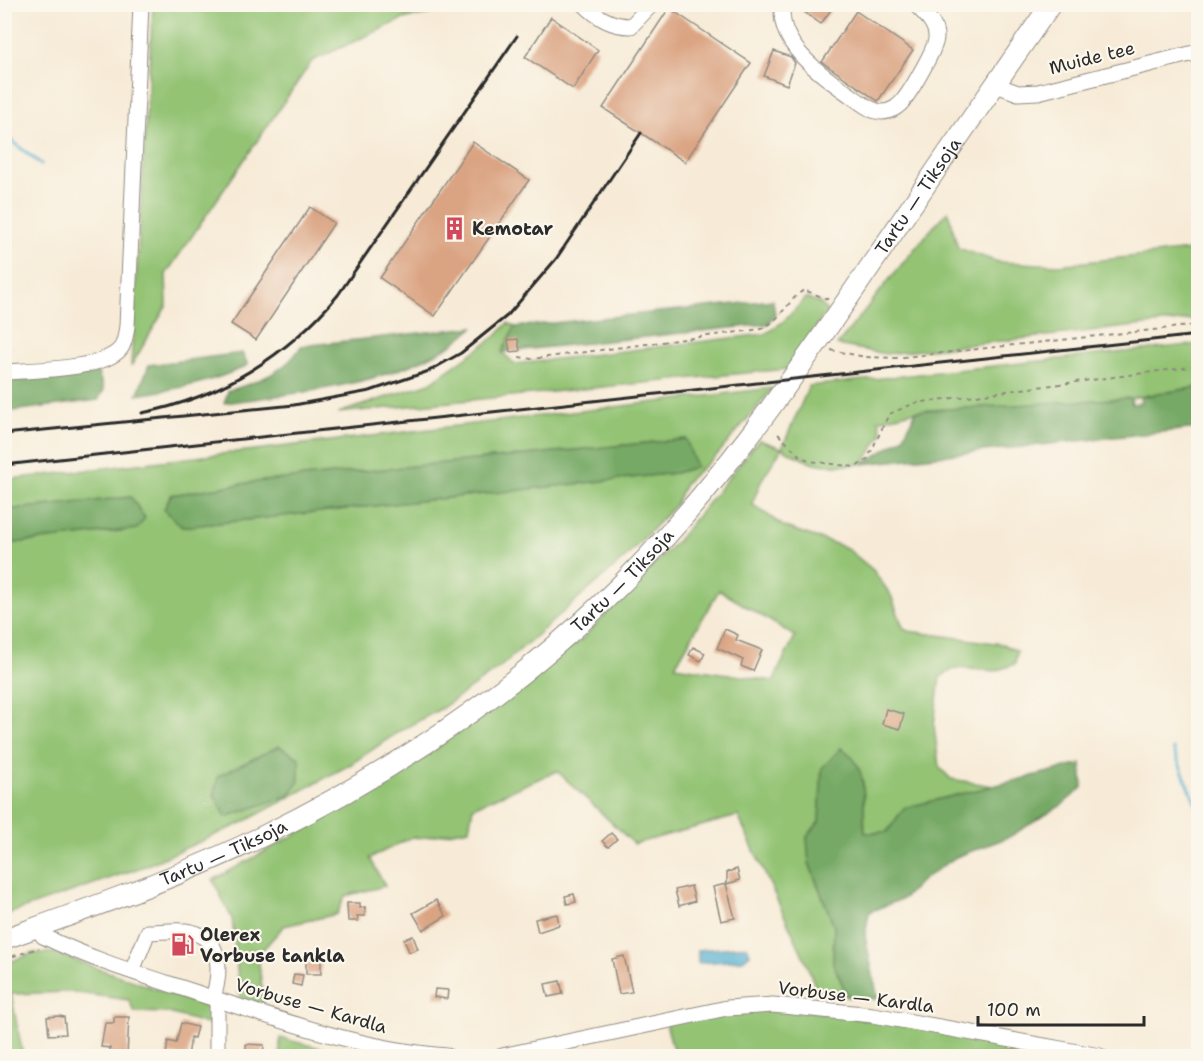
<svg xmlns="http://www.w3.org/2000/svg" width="1203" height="1061" font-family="'Shantell Sans',sans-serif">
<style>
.green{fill:#93c373;stroke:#5f774f;stroke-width:1.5;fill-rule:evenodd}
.forest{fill:#76a965;stroke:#506a48;stroke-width:1.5}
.water{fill:#52afd0;stroke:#3e6d7e;stroke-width:1.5}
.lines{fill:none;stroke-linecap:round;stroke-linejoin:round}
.stream{stroke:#52afd0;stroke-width:3}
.building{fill:#daa381}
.minor-casing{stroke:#918b81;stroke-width:17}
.major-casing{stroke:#918b81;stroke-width:22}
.path{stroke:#918b81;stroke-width:2;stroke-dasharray:4.5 4.5;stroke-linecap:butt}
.minor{stroke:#fff;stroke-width:15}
.major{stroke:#fff;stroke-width:20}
.rail{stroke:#2b2b2b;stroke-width:3}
.labels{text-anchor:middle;stroke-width:4.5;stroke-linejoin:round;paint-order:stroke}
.street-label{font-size:18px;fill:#2b2b2b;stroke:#fbf7ec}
.poi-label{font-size:18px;font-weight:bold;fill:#2b2b2b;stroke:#fbf7ec;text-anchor:start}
</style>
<rect width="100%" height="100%" fill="#fbf7ec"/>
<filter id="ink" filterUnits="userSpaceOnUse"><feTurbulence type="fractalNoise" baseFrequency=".0167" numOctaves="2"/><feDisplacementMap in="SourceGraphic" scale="12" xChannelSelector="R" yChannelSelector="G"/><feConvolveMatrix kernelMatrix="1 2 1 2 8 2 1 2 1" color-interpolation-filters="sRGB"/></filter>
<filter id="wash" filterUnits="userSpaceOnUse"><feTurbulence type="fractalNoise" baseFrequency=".008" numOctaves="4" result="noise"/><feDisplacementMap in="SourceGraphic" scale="24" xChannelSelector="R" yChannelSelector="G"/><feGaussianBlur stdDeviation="1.35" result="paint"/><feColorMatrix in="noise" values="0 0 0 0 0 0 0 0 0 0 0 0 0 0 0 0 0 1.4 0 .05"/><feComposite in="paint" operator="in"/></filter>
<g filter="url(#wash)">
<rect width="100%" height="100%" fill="#f7ebd7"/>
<g class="green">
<path d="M153 5H476L403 19 312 61 166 274 167 305 131 366Z"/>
<path d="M948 211 958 248 998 262 1059 265 1198 249V319L886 354 837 345C874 300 908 253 948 211Z"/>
<path d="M806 298 820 303 827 311 787 369 338 413 430 383 496 336 508 323 515 327 502 352 515 364 765 334 784 321Z"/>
<path d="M1198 344V387L1131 398 916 411 879 420 882 434 863 464C829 467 812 467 782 448L762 479 752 504 785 527 845 547 873 570 891 595 903 627 908 631 1002 644 1017 651 1015 664 996 671 956 668 940 677 934 725 939 767 951 779 993 786 904 808 887 832 865 833 863 780 822 768 819 822 807 837 809 863 834 926 833 963 848 997 818 994 806 962 738 816 634 844 557 771 473 807 469 829 420 838 412 837 370 858 385 886 345 896 337 914 284 926 258 955 264 1005 240 998 232 919 213 880 397 778 581 640 678 540 759 440 782 448 809 386ZM719 590 795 636 773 681 675 666Z"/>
<path d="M773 388 718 454 686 482 675 505 625 558 499 668 442 708 400 731 351 764 240 824 145 866 5 915V544L137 529 131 497 5 510 4 480ZM685 439 696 467 675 473 182 527 164 509 171 495 254 482Z"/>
<path d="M32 953H54L208 1007 210 1025 169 1013 134 1012 129 1000 70 992 11 994 23 1056H5V964Z"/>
<path d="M773 1005 1052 1048V1056H675L665 1020Z"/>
<path d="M280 1038 353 1056H280Z"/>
</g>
<g class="forest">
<path d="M773 300 775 315 768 324 502 352 515 327Z"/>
<path d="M474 327C464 335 455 344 444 349 377 387 298 393 224 403L228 391C256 382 286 373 301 346Z"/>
<path d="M242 353 248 365C212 383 176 389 137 395L149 365Z"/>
<path d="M92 369 98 373 104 390 98 400 5 412 4 379Z"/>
<path d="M1198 387V428L863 464 903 438 916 411 1131 398 1132 404 1141 403 1140 397Z"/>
<path d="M686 439 696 467 675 473 182 527 164 509 171 495 254 482Z"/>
<path d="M131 497 145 518 137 529 5 544V510Z"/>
<path d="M279 746 299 758V781L290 795 226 817 214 795 218 776Z"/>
<path d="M841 748C872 766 861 803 865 833L887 832 904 808 1081 764 1083 787 1062 805 1009 837 956 857 921 881 904 898 869 912 865 936 878 999 848 997 833 963 834 926 809 863 807 837 819 822 822 768Z"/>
</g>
<path class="water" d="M747 946 750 954 743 960 698 963V950Z"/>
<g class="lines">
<g class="stream">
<path d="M4 135 41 164"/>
<path d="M1173 749 1198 808"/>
</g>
</g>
<g id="blocks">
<g class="building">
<path d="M793 4H835L821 24Z"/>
<path d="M669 8 751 63 685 162 603 108Z"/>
<path d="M856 11 913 50 878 101 822 62Z"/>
<path d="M551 17 598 50 573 89 525 57Z"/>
<path d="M774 51 791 57 795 63 787 85 764 76Z"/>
<path d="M473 142 529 180 435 316 380 278Z"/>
<path d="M310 207 334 223 256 340 231 324Z"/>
<path d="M518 339 520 351 510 352 508 340Z"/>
<path d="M725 629 738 635 736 640 762 650 753 671 741 666 743 660 717 648Z"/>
<path d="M693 647 705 653 701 661 689 655Z"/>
<path d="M886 709 904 714 900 729 882 724Z"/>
<path d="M611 833 617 839 608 847 602 841Z"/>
<path d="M737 869 740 880 727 884V872Z"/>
<path d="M726 884 735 918 721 921 713 887Z"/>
<path d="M691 886 695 901 679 906 675 890Z"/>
<path d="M574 894 576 902 567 904 565 896Z"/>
<path d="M436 900 446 916 423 930 413 913Z"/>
<path d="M347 903H360V908L365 907V916H357L358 921H348Z"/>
<path d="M557 914 559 925 538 932 535 919Z"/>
<path d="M413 936 418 949 409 952 404 939Z"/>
<path d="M176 940 191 942 187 954 173 949Z"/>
<rect x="306" y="956" width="15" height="18"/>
<path d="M624 956 632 992 619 994 612 959Z"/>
<path d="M294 974 303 975 301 986 292 984Z"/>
<path d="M560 981 563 994 548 997 545 984Z"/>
<path d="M435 989 448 990 447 999 434 997Z"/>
<path d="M58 1016 64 1017 66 1034 49 1035 47 1017Z"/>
<path d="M114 1017H129L127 1056H110V1048L101 1047 105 1023H114Z"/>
<path d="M181 1023 197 1027 194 1038 191 1037 188 1056 166 1055 168 1041 176 1043Z"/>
<path d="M246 1044 264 1045 263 1056H246Z"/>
</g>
</g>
</g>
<g filter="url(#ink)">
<use href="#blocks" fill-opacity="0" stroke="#918b81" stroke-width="1.5"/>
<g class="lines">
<defs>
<g id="minor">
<path d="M584 4C598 18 612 26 631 26L652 4"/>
<path d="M783 4C775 44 823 76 850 95 859 101 871 112 882 112 891 112 900 106 905 98 912 89 936 48 936 38 937 24 924 13 915 4"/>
<path d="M996 85 1018 93 1038 92 1198 52"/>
<path d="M4 372C32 370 105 370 121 348 125 343 126 332 127 326L141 4"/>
<path d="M38 927 43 936C96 962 153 978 209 997 287 1022 365 1050 447 1056"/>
<path d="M132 971 148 932C161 932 178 929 191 932 223 939 221 973 213 998"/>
<path d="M217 1056V999"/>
<path d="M502 1056 727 1008 773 1005 873 1015 1100 1056"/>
</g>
<g id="major">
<path id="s1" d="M4 939C93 907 182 876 267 834 387 775 503 698 600 605 708 502 794 378 878 255 935 171 993 87 1051 4"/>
</g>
</defs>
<use href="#minor" class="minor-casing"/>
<use href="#major" class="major-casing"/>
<g class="path">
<path d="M831 350 865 357 896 358 1198 325"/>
<path d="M519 357 532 359 761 329C783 318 786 302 804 290L830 300"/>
<path d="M778 434 799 455 810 461 855 467 867 460 889 414 915 403 1198 366"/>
<path d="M4 959 39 948"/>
</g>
<use href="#minor" class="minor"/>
<use href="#major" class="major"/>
<g class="rail">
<path d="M142 413C220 398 288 355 338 295L517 36"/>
<path d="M4 434 294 405 370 391 429 371 461 353 508 315 556 259 641 133"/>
<path d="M4 465 1198 335"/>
</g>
</g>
</g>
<defs>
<symbol id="building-bare" viewBox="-9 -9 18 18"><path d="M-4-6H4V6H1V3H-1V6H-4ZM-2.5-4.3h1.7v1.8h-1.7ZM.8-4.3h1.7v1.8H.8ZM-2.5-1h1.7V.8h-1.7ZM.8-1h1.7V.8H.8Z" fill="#d1495b" stroke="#fbf7ec" stroke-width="2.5" paint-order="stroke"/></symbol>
<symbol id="fuel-bare" viewBox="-9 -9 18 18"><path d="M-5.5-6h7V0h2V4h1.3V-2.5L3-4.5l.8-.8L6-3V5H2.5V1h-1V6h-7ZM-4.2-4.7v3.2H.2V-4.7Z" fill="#d1495b" stroke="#fbf7ec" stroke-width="2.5" paint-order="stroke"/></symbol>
</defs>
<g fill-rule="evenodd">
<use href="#building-bare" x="438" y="212" width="33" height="33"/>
<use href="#fuel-bare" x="166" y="928" width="33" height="33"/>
</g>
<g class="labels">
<g class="street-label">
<text transform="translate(1092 58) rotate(-14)" y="6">Muide tee</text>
<text dy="6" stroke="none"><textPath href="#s1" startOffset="1208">Tartu — Tiksoja</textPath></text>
<text dy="6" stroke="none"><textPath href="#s1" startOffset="722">Tartu — Tiksoja</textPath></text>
<text dy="6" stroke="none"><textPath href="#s1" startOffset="236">Tartu — Tiksoja</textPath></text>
<text transform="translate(856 997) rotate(7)" y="6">Vorbuse — Kardla</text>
<text transform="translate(311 1006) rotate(16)" y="6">Vorbuse — Kardla</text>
</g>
<g class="poi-label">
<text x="472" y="235">Kemotar</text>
<text x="200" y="941">Olerex<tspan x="200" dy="21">Vorbuse tankla</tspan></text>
</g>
</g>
<rect width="1203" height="1061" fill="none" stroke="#fbf7ec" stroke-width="24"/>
<path d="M978 1016v9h166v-9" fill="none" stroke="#2b2b2b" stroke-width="3"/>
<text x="987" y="1016" font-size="18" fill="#2b2b2b" stroke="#fbf7ec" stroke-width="4.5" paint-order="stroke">100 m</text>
</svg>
